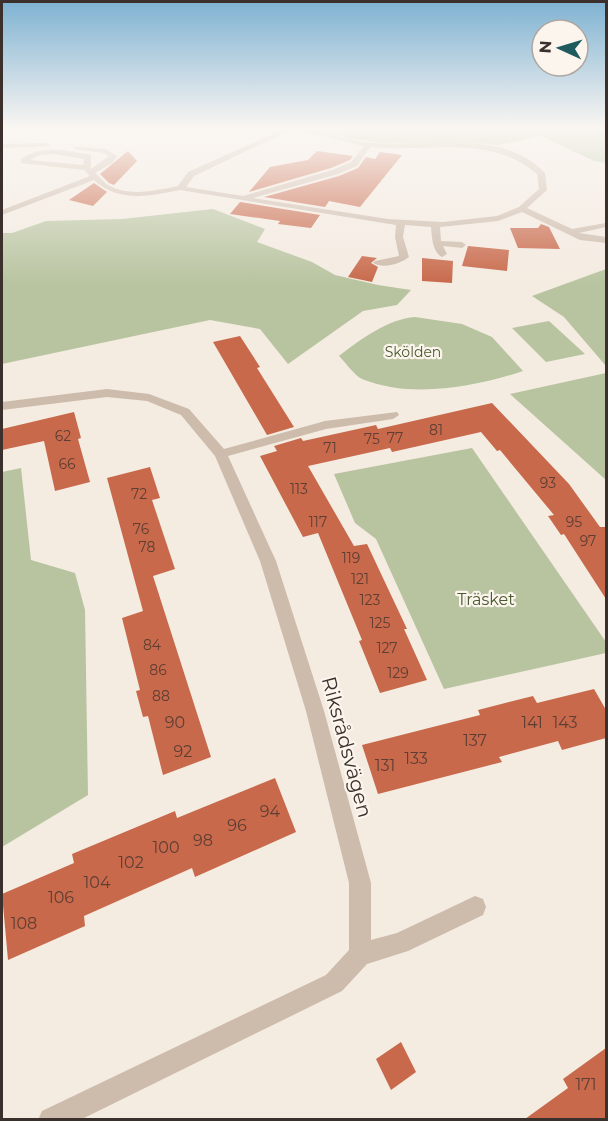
<svg xmlns="http://www.w3.org/2000/svg" width="608" height="1121" font-family="Montserrat,sans-serif">
<style>
.green{fill:#b8c4a0}
.building{fill:#c8694b}
.lines{fill:none;stroke-linecap:round;stroke-linejoin:round}
.minor{fill:#cdbbac;fill-rule:evenodd}
.labels{text-anchor:middle;stroke-width:4.5;stroke-linejoin:round;paint-order:stroke}
.far-park-label{font-size:14px;fill:#4a5a2e;stroke:#fbf5ee}
.number-label{font-size:14px;fill:#5e3e33}
.park-label{font-size:16px;fill:#4a5a2e;stroke:#fbf5ee}
.near-number-label{font-size:16px;fill:#5e3e33}
.near-street-label{font-size:20px;fill:#3b302b;stroke:#fbf5ee}
</style>
<rect width="100%" height="100%" fill="#f4ebe1"/>
<g class="green">
<path d="M311 127H606V163L594 161 542 136 498 145 465 142 380 143 347 138Z"/>
<path d="M213 209 265 229 257 242 312 262 335 275 378 285 411 290 397 305 363 311 288 364 260 329 210 320 2 364V233H12L46 221 122 219Z"/>
<path d="M606 269V366L564 317 532 296Z"/>
<path d="M415 317 462 324 492 337 523 371C475 387 411 399 362 379 354 375 346 363 339 356 361 339 388 319 415 317Z"/>
<path d="M549 321 585 354 546 362 512 328Z"/>
<path d="M606 373V480L510 394Z"/>
<path d="M472 448 606 642V653L444 689 376 539 355 523 334 474Z"/>
<path d="M21 468 31 560 75 573 85 610 88 795 2 847V472Z"/>
</g>
<g class="building">
<path d="M128 151 137 161 114 185 109 183 100 174Z"/>
<path d="M317 151 353 156 350 160 331 168 249 192 270 167 308 160Z"/>
<path d="M380 152 402 155 360 207 329 201 325 207 264 197 339 176 358 168 366 157 375 159Z"/>
<path d="M94 183 107 192 93 206 69 200Z"/>
<path d="M240 202 320 215 311 228 278 224 280 221 230 214Z"/>
<path d="M541 224 549 227 560 249 518 248 510 228H538Z"/>
<path d="M468 246 509 250 507 271 462 266Z"/>
<path d="M362 256 377 258 371 263 378 267 372 282 348 277Z"/>
<path d="M422 258 453 261 452 283 422 281Z"/>
<path d="M240 336 260 367 257 368 294 427 267 435 213 342Z"/>
<path d="M492 403 569 484 600 527H606V599L564 534 561 535 548 516 554 515 500 450 497 451 481 432 392 452 390 448 308 466 354 546 367 544 407 629H404L427 680 380 693 359 641 362 640 318 533 303 537 260 456 277 451 274 446 301 438 303 441 376 425 378 429Z"/>
<path d="M74 412 81 438 78 439 90 482 55 491 44 441 2 450V429Z"/>
<path d="M150 467 160 498 152 500 175 569 153 576 211 757 163 775 148 716 143 717 136 691 140 690 122 618 143 611 107 478Z"/>
<path d="M594 689 606 710V738L562 750 558 741 499 757 502 762 378 794 362 745 480 715 478 710 533 696 537 703Z"/>
<path d="M275 778 296 832 195 877 192 868 84 916 85 926 8 960 2 894 74 863 72 854 175 811 177 818Z"/>
<path d="M401 1042 416 1072 391 1090 376 1059Z"/>
<path d="M606 1048V1119H525L568 1088 563 1079Z"/>
</g>
<g class="lines">
<g class="minor">
<path d="M288 127C313 127 339 138 364 142 422 149 500 126 545 173L547 190 527 208 572 229 606 223V227L579 233 606 237V243L580 240 522 212 498 221 440 227 441 241 462 242 466 245 462 248 443 246 447 254 442 257C432 252 432 237 431 227L405 225 403 237 409 257C400 264 383 269 373 263L375 261 399 256 395 237 396 225 180 190C151 196 118 203 94 180L2 215V210L90 176 84 170 21 163V159C42 144 67 151 91 155V169L109 156 104 153 75 149V147L106 149 117 156 112 163 95 173C100 177 105 184 110 186 130 197 158 190 178 186L188 172ZM293 129 364 146 351 162 332 170 243 196 186 187 194 176ZM370 147C428 153 489 133 537 174L539 189 519 207 497 216 443 222 388 219 253 198 338 174 357 166ZM54 154 84 159 83 165 30 160 40 155Z"/>
<path d="M48 143 50 146 2 148V144Z"/>
<path d="M107 389 149 394 189 409 224 449 325 421 397 412 399 415 393 419 326 429 228 456 276 561 324 711 371 883V940L397 933 475 896 483 899 486 907 483 915 408 951 367 964 342 991 80 1120H38L42 1111 326 975 349 950V883L306 711 260 561 215 456 181 415 147 401 107 397 2 410V402Z"/>
</g>
</g>
<linearGradient id="sky" x2="0" y2="1"><stop stop-color="#7eb2d2"/><stop offset="0.45" stop-color="#faf6f2"/><stop offset="1" stop-color="#faf6f2" stop-opacity="0"/></linearGradient>
<rect width="608" height="284" fill="url(#sky)"/>
<g class="labels">
<g class="far-park-label">
<text x="413" y="357">Skölden</text>
</g>
<g class="number-label">
<text x="436" y="435">81</text>
<text x="63" y="441">62</text>
<text x="395" y="443">77</text>
<text x="372" y="444">75</text>
<text x="330" y="453">71</text>
<text x="67" y="469">66</text>
<text x="548" y="488">93</text>
<text x="299" y="494">113</text>
<text x="139" y="499">72</text>
<text x="318" y="527">117</text>
<text x="574" y="527">95</text>
<text x="141" y="534">76</text>
<text x="588" y="546">97</text>
<text x="147" y="552">78</text>
<text x="351" y="563">119</text>
<text x="360" y="584">121</text>
<text x="370" y="605">123</text>
<text x="380" y="628">125</text>
<text x="152" y="650">84</text>
<text x="387" y="653">127</text>
<text x="158" y="675">86</text>
<text x="398" y="678">129</text>
<text x="161" y="701">88</text>
</g>
<g class="park-label">
<text x="486" y="605">Träsket</text>
</g>
<g class="near-number-label">
<text x="175" y="728">90</text>
<text x="532" y="728">141</text>
<text x="565" y="728">143</text>
<text x="475" y="746">137</text>
<text x="183" y="757">92</text>
<text x="416" y="764">133</text>
<text x="385" y="771">131</text>
<text x="270" y="817">94</text>
<text x="237" y="831">96</text>
<text x="203" y="846">98</text>
<text x="166" y="853">100</text>
<text x="131" y="868">102</text>
<text x="97" y="888">104</text>
<text x="61" y="903">106</text>
<text x="24" y="929">108</text>
<text x="586" y="1090">171</text>
</g>
<g class="near-street-label">
<text transform="translate(347 747) rotate(75)" y="7">Riksrådsvägen</text>
</g>
</g>
<rect width="608" height="1121" fill="none" stroke="#3b302b" stroke-width="6"/>
<g transform="translate(560 48) rotate(274)"><circle r="28" fill="#fbf5ee" stroke="#aea6a0" stroke-width="1.5"/>
<path d="M0-4.5L10 22L0 15L-10 22Z" fill="#1f5a5e"/>
<text y="-9" font-size="16" font-weight="bold" text-anchor="middle" fill="#3b302b">N</text>
</g>
</svg>
